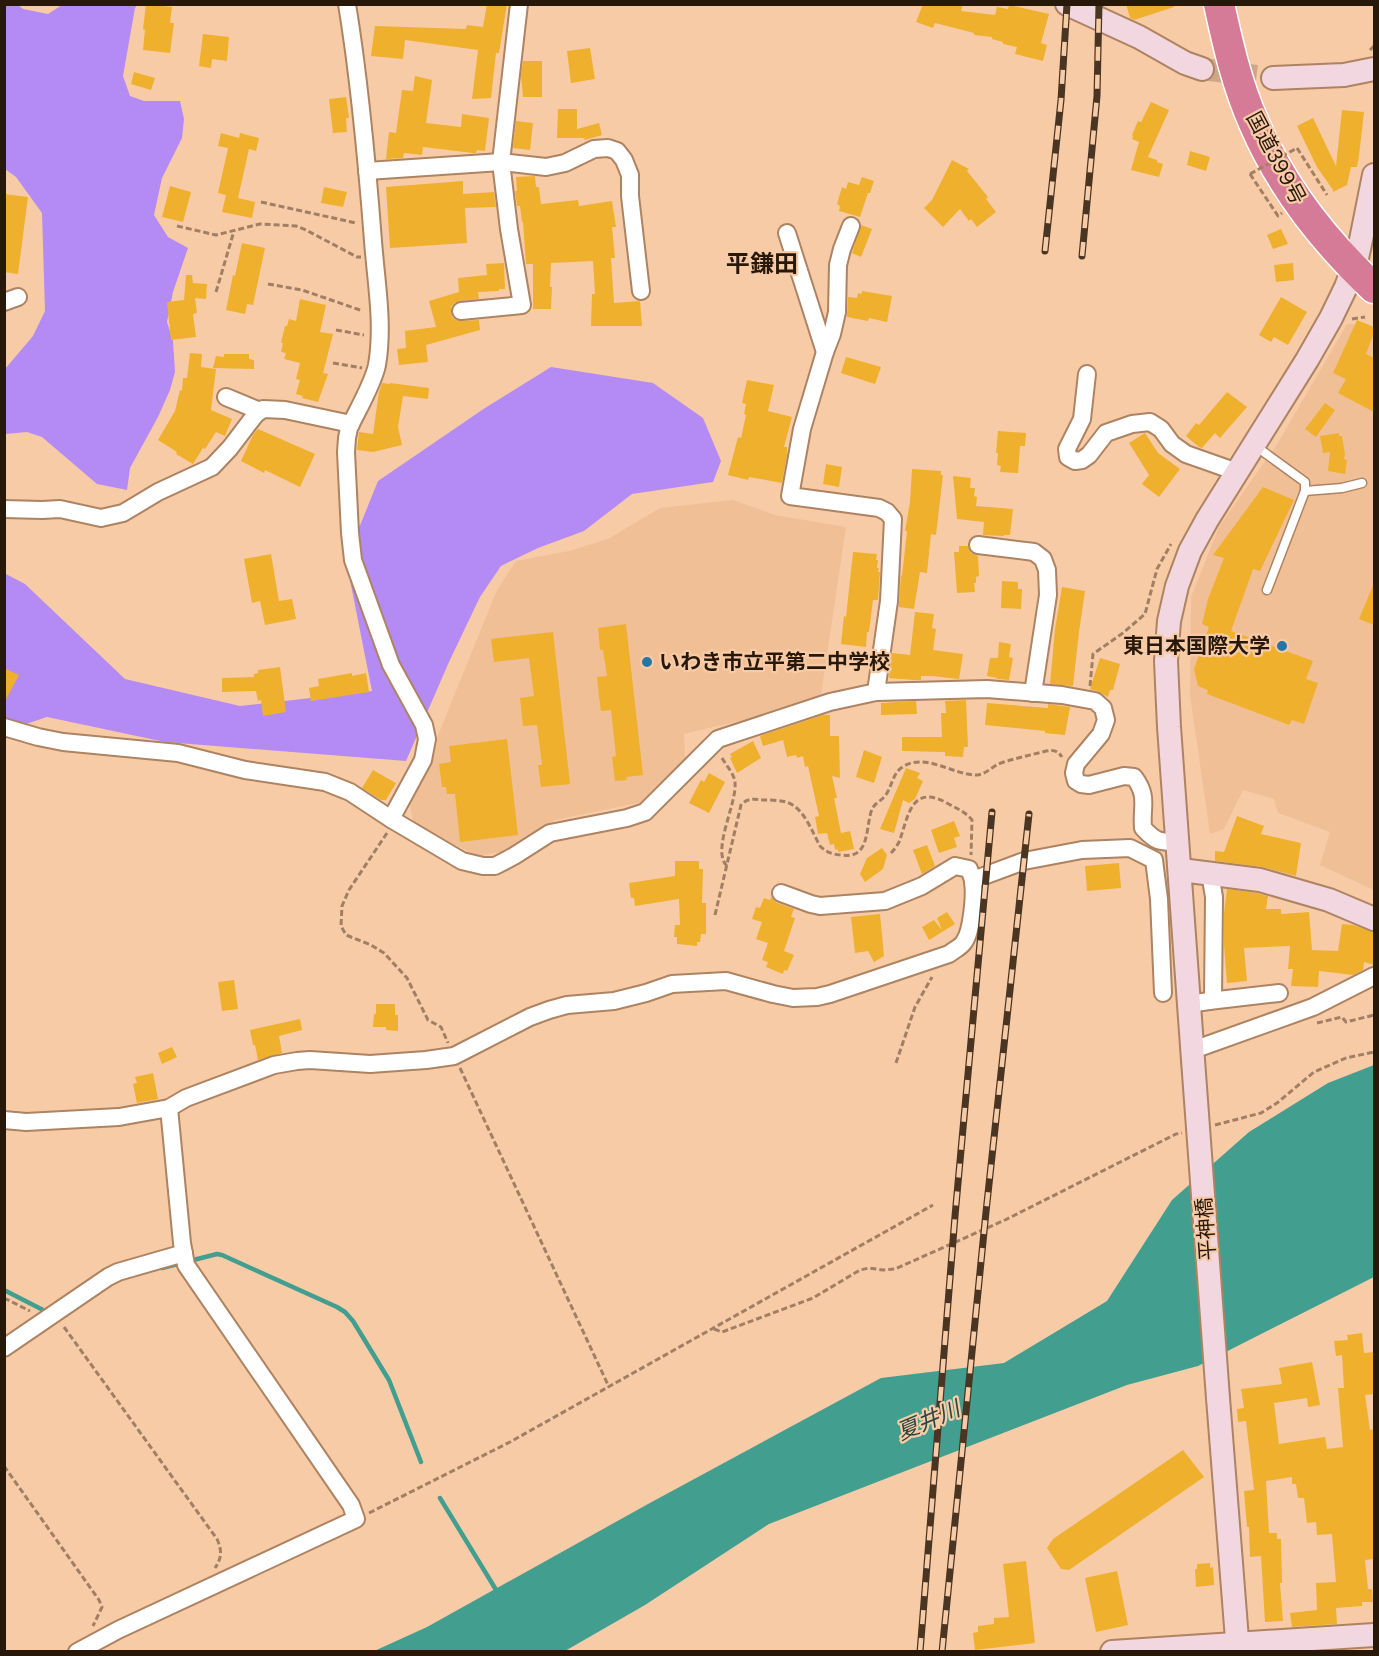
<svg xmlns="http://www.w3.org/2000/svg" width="1379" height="1656" font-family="'DM Sans','Noto Sans JP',sans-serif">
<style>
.built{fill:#f1bf95}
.forest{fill:#b48bf4}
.water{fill:#429f90}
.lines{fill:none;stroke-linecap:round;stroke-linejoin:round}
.stream{stroke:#429f90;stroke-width:4.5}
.building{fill:#efb02e}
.secondary-tunnel{stroke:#cea788;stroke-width:22;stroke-dasharray:22 11;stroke-linecap:butt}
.lane-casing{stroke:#ad8361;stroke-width:11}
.street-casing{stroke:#ad8361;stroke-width:20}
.secondary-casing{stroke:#ad8361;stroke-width:26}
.highway-casing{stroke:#fff;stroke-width:33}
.path{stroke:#a07f64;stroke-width:3;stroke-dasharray:6 3;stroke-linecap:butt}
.lane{stroke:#fff;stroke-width:8}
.street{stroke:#fff;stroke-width:16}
.secondary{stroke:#f2d7e0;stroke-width:22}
.highway{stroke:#d57b97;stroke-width:30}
.rail-casing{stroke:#4a3523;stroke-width:7}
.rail{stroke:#f8cba7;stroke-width:4.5;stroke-dasharray:14;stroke-linecap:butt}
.secondary-bridge-casing{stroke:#ad8361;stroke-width:26;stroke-linecap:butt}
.path-bridge{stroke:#a07f64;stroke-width:3;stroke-dasharray:6 3;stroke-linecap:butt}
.secondary-bridge{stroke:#f2d7e0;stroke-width:22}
.poi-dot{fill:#2575a7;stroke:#f8cba7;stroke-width:2}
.labels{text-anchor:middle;stroke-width:4.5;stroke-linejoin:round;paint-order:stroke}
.street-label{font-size:21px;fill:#28180a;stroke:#f8cba7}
.poi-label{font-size:21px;font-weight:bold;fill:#28180a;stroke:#f8cba7;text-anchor:end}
.water-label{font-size:22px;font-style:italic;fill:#294640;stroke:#f8cba7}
.quarter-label{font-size:24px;font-weight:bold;fill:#28180a;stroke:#f8cba7}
</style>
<rect width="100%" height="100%" fill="#f8cba7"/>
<g class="built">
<path d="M1347 324H1362L1374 332V890L1320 865 1330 832 1278 813 1274 799 1243 790 1224 829 1210 834 1190 695 1191 597 1219 527 1279 441Z"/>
<path d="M733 500 775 515 846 527 821 695 751 718 684 734 685 761 643 802 555 820 506 851 477 856 413 823 410 804 497 590 516 561 569 551 608 539 660 508Z"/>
</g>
<g class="forest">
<path d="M5 5H18L23 9 48 14 62 5H137L135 8 123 76 130 96 144 101H180L184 119 182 138 162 178 154 215 168 237 188 248 173 292 167 322 173 341 175 372 170 390 158 417 130 468 127 490 97 484 42 437 27 432 5 434V369L33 336 45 311 42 213 16 177 5 169Z"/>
<path d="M551 367 653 383 703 418 721 461 713 482 632 494 584 531 538 548 501 566 480 597 449 662 406 761 165 742 47 717 5 731 4 573 25 584 125 679 240 706 372 691 346 560 378 481 485 408Z"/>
</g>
<path class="water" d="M1374 1065V1277L1198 1366 1127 1385 769 1524 645 1605 565 1651 372 1652 427 1627 648 1504 881 1378 1004 1363 1107 1301 1172 1200 1249 1132 1328 1083Z"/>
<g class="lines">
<g class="stream">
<path d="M162 1268 217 1254 222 1255 337 1307 345 1312 353 1321 389 1380 421 1462"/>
<path d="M4 1290 47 1312"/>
<path d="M440 1498 498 1593"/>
</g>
</g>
<g class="building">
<path d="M146 4 172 7 170 23H174L170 53 143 50 145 30 143 29Z"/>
<path d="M487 4H507L499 53H496L491 98 472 99 478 50 405 40 403 59 371 56 375 26 466 29 467 25 483 27Z"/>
<path d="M923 4H963L961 11 995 15 997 7 1008 9 1009 5 1049 14 1041 43 1047 45 1043 61 1015 54 1017 47 1003 44V42L992 39V37L974 35V33L935 23 933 28 916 22Z"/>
<path d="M1126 4H1174V7L1134 20 1130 18Z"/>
<path d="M203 34 229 37 227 61 212 59 211 68 199 66Z"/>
<path d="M590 48 595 79 571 83 567 51Z"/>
<path d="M523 61H542V97H523L521 76Z"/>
<path d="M134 72 155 78 151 90 131 84Z"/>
<path d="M415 76 432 80 426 123 461 127 462 114 489 118 485 151 477 150 476 153H473L423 147 422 155 404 153 403 158 386 159 389 132 396 133 402 90 413 91Z"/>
<path d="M346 97 349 118H346L347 132 333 133 329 99Z"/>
<path d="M1151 102 1169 110 1148 157 1157 160V162L1163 164 1159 177 1131 170 1139 142 1132 139 1133 136 1132 135 1138 121 1141 122Z"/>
<path d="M558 109H577V129L599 123 602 135 585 140 584 138H557Z"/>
<path d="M1342 110 1364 112 1359 156 1357 167H1351L1347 185 1333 192V190L1317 167 1297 126 1313 118 1336 166Z"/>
<path d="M516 121 533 123 530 150 513 148Z"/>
<path d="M221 133 239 138 240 133 259 138 256 151 249 149 238 198 255 202 252 218 222 212 226 195 218 193 228 148 218 146Z"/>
<path d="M1190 151 1210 157 1206 171 1187 165Z"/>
<path d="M952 160 969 169 967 171 988 197 986 199 996 212 977 227 971 219 969 221 960 209 943 227 924 208 932 200Z"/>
<path d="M535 176 536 187H539L541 204 578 200 579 206 612 201 616 227H612L615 258H611L614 303 640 301 642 326H591L592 294H595L593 261 551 263 550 287H552L551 309H533V264H526L523 222H522L520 206H517L515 191H517L516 177Z"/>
<path d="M862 177 874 181 870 193H868L860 217 839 211 840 206 837 204 842 187 846 189 848 182 859 185Z"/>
<path d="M463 181V194L494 192 496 207 465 208 467 243 390 248 386 187Z"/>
<path d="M170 186 191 192 183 222 162 217Z"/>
<path d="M324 187 347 192 343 207 321 203Z"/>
<path d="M4 194 28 197 18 274 4 272Z"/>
<path d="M861 225 872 229 861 257 852 253Z"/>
<path d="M1281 229 1288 244 1273 249 1267 235Z"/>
<path d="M242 243 265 248 253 305 247 304 245 314 226 310 233 275 235 276Z"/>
<path d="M504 263 505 289H499V291L478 292 479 299 459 301 454 303 451 307 452 317 456 320 462 321 479 320 480 330 426 345 428 362 399 365 397 349 406 348 405 331 436 327 429 301 459 292 458 278 487 275 486 264Z"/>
<path d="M1293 263 1294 280 1276 282 1274 265Z"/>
<path d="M186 275H192L193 283 207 284 206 299 195 298 197 313 193 314 196 337 171 340 167 302 184 300Z"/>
<path d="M862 291 892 296 887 322 869 318 868 321 847 317 848 297 857 298 858 293 861 294Z"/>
<path d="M1281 297 1307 312 1288 345 1274 337 1271 342 1259 335Z"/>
<path d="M300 299 326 305 320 332 333 334 323 373 328 374 318 402 302 398 303 396 296 394 300 380 296 379 300 363 284 359 286 353 281 352 283 343H281L285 326H287L289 319 296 321Z"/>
<path d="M1357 320 1374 327V333L1366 354 1374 358V412L1338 393 1346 379 1333 373Z"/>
<path d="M190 353 202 354 201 367 216 369 211 410 232 419 225 436 216 432 205 449 203 448 193 464 176 454 177 452 158 440 175 411 180 390 182 391 183 378H187Z"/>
<path d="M224 354H249V359L254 360V369L213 368 216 356 224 357Z"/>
<path d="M846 357 881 367 875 384 841 373Z"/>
<path d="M747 380 774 385 768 411 792 417 784 447H787V455L782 483 749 477 748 480 728 475 738 437 741 438 746 415 744 414 746 404 742 403Z"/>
<path d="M382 383 390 384V383L429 388 428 399 403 396 398 427 402 445 373 452 357 450 359 432 373 434 379 392Z"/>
<path d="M1227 392 1247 407 1220 438 1215 433 1202 448 1199 447 1186 436 1196 423 1199 425Z"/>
<path d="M1325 403 1335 410 1316 437 1305 429Z"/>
<path d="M258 429 315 454 300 487 265 470 264 473 241 461 253 435Z"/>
<path d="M998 431 1026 433 1025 446H1020L1018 473 1000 472 1001 466 997 465 998 453H996Z"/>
<path d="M1145 433 1158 453 1180 469 1159 497 1142 484 1149 475 1129 443Z"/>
<path d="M1339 433V436H1342L1345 454 1344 459 1347 460 1345 474 1328 471 1330 452 1323 453 1320 436Z"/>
<path d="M826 464 842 467 839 487 823 484Z"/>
<path d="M912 469 941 471V475H943L936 535 931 534 927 573 920 572 914 609 899 607V604L901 575 902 576 907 531H905L910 502Z"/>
<path d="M953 476 971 478 970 488H975L974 496 977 497 976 506 1013 509 1010 535H1004V536L983 535 984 522 957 519Z"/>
<path d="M1263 487 1294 500 1260 571 1253 569 1231 631 1313 661 1306 679 1318 683 1304 724 1292 720 1289 725 1207 694 1208 690 1198 686 1194 669 1209 627 1202 624 1208 599 1224 558 1213 555Z"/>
<path d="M959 546H968L971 553 978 556 979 576 976 577V583H974L975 592 957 593 954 552H959Z"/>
<path d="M853 552 877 554 876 560H878L877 568H879L878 572H880L878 600H873L869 632H867L866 647 841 644 844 616 846 617Z"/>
<path d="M271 554 279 601 292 599 296 619 265 625 260 601 252 603 244 559Z"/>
<path d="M1002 581 1018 582V589H1022L1021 609 1001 608Z"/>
<path d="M1374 583V625L1359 619Z"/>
<path d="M1062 587 1085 591 1079 632 1073 686 1050 684 1055 629Z"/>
<path d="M915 612 934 614 932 628 936 629 933 650 963 654 959 679 932 676H921V680H915L889 678 892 653 910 655Z"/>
<path d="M626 624 643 775 626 777 627 780 615 781 612 757 616 756 611 710 601 711 599 697 597 677 607 676 603 650H600L598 628Z"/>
<path d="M553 632 570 784 541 787 538 765H542L537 725 523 726 520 698 534 696 529 658 494 662 491 639Z"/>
<path d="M999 642 1011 644 1009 657 1013 658 1009 680 997 679V678L987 676 990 658H998Z"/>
<path d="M1100 658 1120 664 1113 690H1110L1108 697 1097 691 1090 689Z"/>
<path d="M280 667 286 712 263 716 261 700 258 701 256 691 222 692V678L254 677V674L258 673V670Z"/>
<path d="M4 668 19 675 4 703Z"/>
<path d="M352 673V676L366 673 369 692 311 701 309 688 319 686 318 679Z"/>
<path d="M966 700 968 747H964L963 757 945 756V752L902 751V737H942L941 713H946L945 701Z"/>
<path d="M916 701 917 714 881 715V703Z"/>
<path d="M987 703 1048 708V704L1070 707 1065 735 1045 733V731L985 725Z"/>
<path d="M823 715H830V736H839L840 778 832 776 837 798H834L841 833 850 831 854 849 838 852V849L835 850 834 844 830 845 827 833 818 834 815 817 819 816 808 766 805 767 803 756 797 758 796 755 787 757 783 740 763 746 760 736Z"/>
<path d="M507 739 518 835 460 842 455 794H447L446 787H442L439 764 451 762 449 746Z"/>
<path d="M753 741 761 758 737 773 730 758 732 757 730 754Z"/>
<path d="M864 750 882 757 874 783 856 777Z"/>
<path d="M906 768 920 773 917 778 923 781 915 799 909 803 903 800 894 833 880 829Z"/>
<path d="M373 770 396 783 386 800H381L362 788Z"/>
<path d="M709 773 725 782 709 813 689 803 701 780 704 782Z"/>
<path d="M1237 816 1264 826 1261 834 1301 843 1296 876 1262 867 1215 861V851L1224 852Z"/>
<path d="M954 821 960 836 954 838 957 847 939 853 931 830Z"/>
<path d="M927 845 935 866 922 874 913 850Z"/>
<path d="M882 848 887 855 883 869 865 882 860 874 867 858Z"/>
<path d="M675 861H699V869H703L702 903H706V934H701L700 942H697V946L677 944V937H674L675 925H680L679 899 635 906 634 898H631L629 883 675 876Z"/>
<path d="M1119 863 1121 888 1087 891 1085 866Z"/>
<path d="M1227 889 1257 893 1268 896 1266 909H1281V914L1309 912 1312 950 1338 951 1342 924 1353 925 1374 932V965L1364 962 1363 970 1353 975 1319 971 1318 987 1291 986 1293 969H1288L1290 946 1244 948 1247 981 1227 983 1224 945V913Z"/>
<path d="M771 897 777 903 794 909 791 917 795 918 784 951 794 955 787 971 784 970 783 974 766 967 768 962 762 960 768 943 756 939 762 922 752 919 756 907 760 908 764 898 770 900Z"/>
<path d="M947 912 955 924 929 940 922 927 934 920 942 930 937 918Z"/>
<path d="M880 914 884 956 874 962 868 951 855 953 851 917Z"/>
<path d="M234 980 238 1009 222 1011 218 982Z"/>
<path d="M376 1004H395V1015H398V1031L386 1030V1027H373L374 1014H376Z"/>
<path d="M300 1019 302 1030 279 1036 282 1053 258 1060 255 1045H253L250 1030Z"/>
<path d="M172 1047 177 1057 162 1064 158 1053Z"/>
<path d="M153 1073 158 1099 137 1103 133 1084 137 1083 135 1077Z"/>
<path d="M1362 1333 1364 1353 1374 1352V1394L1365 1395 1370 1430 1374 1429V1559L1365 1560 1368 1589H1372L1373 1602H1362V1606L1336 1608 1337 1624 1292 1627 1290 1613 1317 1610 1316 1583 1336 1582 1332 1534 1317 1535 1316 1522 1307 1523 1304 1498H1298L1296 1484H1292V1477L1266 1481 1269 1533H1277V1539H1281L1282 1583H1280L1283 1621 1265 1622 1261 1556 1250 1557 1249 1527H1247L1244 1491 1254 1490 1246 1421 1238 1422 1237 1409 1244 1408 1241 1389 1282 1384 1279 1368 1312 1362 1320 1405 1308 1407 1307 1398 1274 1403 1279 1444 1325 1437 1327 1449 1343 1447 1338 1388H1344L1342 1355 1336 1356 1334 1341 1348 1340 1347 1335Z"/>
<path d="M1183 1450 1204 1477 1069 1570 1061 1569 1047 1548 1053 1539Z"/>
<path d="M1026 1561 1035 1643 975 1650 973 1633 978 1632V1626L994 1624V1618L1009 1617 1003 1564Z"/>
<path d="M1210 1563V1568L1213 1567 1214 1585 1196 1587 1195 1569H1197V1564Z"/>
<path d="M1117 1571 1128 1625 1096 1632 1085 1578Z"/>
</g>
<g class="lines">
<path class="secondary-tunnel" d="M1202 69 1273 78"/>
<defs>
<g id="lane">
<path d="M1254 445 1305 482V491L1267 590"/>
<path d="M1305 491 1342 488 1362 483"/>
</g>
<g id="street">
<path d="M347 4C360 83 367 162 373 241 376 282 384 324 377 365 373 384 358 409 349 428L347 438 346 452 350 533 353 560 391 665 424 725 427 739 423 760 391 819"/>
<path d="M367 171 501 162 546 167 565 163 594 149 608 148 617 151 624 160 630 175V196L641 291"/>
<path d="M851 226 842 249 838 265 837 312 832 334 825 352 802 429 790 496 879 508 887 512 893 519 889 601 876 692"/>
<path d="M787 233 825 352"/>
<path d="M4 302 18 297"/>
<path d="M461 311 522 305 509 229 501 162 519 4"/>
<path d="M1087 374 1082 419 1067 449 1068 457 1075 461 1082 460 1089 455 1106 433 1132 424 1150 422 1161 429 1172 444 1186 454 1237 472"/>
<path d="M226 397 260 411"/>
<path d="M4 509 42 510 60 509 101 518 123 513 158 492 212 467 230 448 249 423 256 414 263 409 285 410 351 424"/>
<path d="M978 545 1034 552 1043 559 1047 570 1048 595 1033 693"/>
<path d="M4 727 38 737 63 742 178 753 245 770 325 782 350 792 391 819 462 861 483 866H495L514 856 550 833 627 818 645 812 718 739 830 702 876 692 987 689 1062 695 1095 701 1103 708 1106 720 1101 734 1076 764 1074 773 1076 781 1081 784 1089 785 1124 776 1134 777C1149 797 1141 806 1143 828 1156 842 1159 842 1178 842"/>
<path d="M973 880 1024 861 1082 850 1130 848 1154 860 1159 899 1163 993"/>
<path d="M1209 1001 1279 993"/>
<path d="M1189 1004 1209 1001 1213 998 1214 897 1211 879 1207 873"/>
<path d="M1193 1050 1313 1007 1374 976"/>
<path d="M4 1120 26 1122 119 1117 169 1108 186 1098 274 1065 297 1061 310 1060 370 1064 426 1060 454 1056 530 1017 549 1010 567 1005 614 1001 646 993 672 984 726 981 773 994 793 998 817 997 830 994 949 954C954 950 961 947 964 942 972 931 975 895 973 882 973 877 970 873 969 869L955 866 922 886 885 901 820 906 811 904 781 893"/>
<path d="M4 1348 108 1277 118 1272 184 1253"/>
<path d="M77 1652 118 1630 356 1519 351 1505 186 1265 182 1243 169 1108"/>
</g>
<g id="secondary">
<path d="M1067 4 1139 37 1185 63 1202 69"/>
<path d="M1273 78 1344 75 1374 69"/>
<path d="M1181 870 1260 880 1329 900 1374 919"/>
<path d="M1193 1060 1169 727 1166 661 1169 621 1177 586 1190 551 1207 520 1307 360 1331 318 1346 287 1357 258 1362 235 1374 175"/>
<path d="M1218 1398 1238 1652"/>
<path d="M1112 1652 1374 1635"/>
</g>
<path id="highway" d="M1219 4C1228 45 1237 85 1254 123 1281 186 1324 241 1374 288"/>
</defs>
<use href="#lane" class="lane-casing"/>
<use href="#street" class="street-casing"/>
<use href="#secondary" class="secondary-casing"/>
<use href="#highway" class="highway-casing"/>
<g class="path">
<path d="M1370 50 1374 46"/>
<path d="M1297 148 1327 195"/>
<path d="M1250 174 1278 216 1282 213"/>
<path d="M261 202 356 223"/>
<path d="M177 226 216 235 260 224 296 226 306 230 357 257H361"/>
<path d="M268 284 302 290 363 311"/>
<path d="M216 292 234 231"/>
<path d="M1352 319 1365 317"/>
<path d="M336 330 364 335"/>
<path d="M333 363 362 368"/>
<path d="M1090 686 1093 654 1123 633 1145 614 1157 569 1171 544"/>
<path d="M722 758C726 765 735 775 735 783 737 804 711 851 727 866"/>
<path d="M387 833 349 890 342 906 341 926 346 935 371 945 384 953 407 978 428 1020 441 1027 448 1043"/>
<path d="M891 853C894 850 897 846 899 842 908 819 910 784 945 802 955 808 965 811 972 820L971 855"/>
<path d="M715 915 741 805C747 798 754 799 763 800 770 800 779 800 786 802 804 807 812 832 820 846 827 853 832 854 841 855 871 860 865 827 872 809 875 803 881 801 885 796 892 787 892 775 901 768 924 751 952 775 977 775 987 774 992 766 1001 763 1016 758 1031 755 1046 751 1054 750 1057 750 1062 757"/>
<path d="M1317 1023 1342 1017 1346 1022 1374 1015"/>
<path d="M896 1063 915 1007 932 977"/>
<path d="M460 1068 609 1387"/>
<path d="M1215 1125 1261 1113 1277 1103 1314 1072 1346 1058 1374 1052"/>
<path d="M4 1298 30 1311"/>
<path d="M64 1327 217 1539C222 1550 222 1558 215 1568"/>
<path d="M714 1329 722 1332 813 1298 860 1270 869 1268 883 1270 895 1269 1005 1220 1176 1134 1182 1133"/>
<path d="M4 1466 99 1600 102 1607 93 1626"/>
<path d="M369 1513 510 1442 933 1205"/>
</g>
<use href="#lane" class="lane"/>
<use href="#street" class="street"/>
<use href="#secondary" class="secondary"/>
<use href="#highway" class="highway"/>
<defs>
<g id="rail">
<path d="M1045 251 1061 100 1067 4"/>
<path d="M1082 256 1097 96 1099 4"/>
<path d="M920 1652 955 1216 992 812"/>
<path d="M942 1652 986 1212 1029 814"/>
</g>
</defs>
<use href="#rail" class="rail-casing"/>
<use href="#rail" class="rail"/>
<defs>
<path id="secondary-bridge" d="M1193 1060 1218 1398"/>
</defs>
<use href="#secondary-bridge" class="secondary-bridge-casing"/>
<path class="path-bridge" d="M1250 174 1297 148"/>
<use href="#secondary-bridge" class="secondary-bridge"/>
</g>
<g class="poi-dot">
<circle cx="1282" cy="646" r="6"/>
<circle cx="647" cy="662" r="6"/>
</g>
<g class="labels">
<g class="street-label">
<text transform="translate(1276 158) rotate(62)" y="7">国道399号</text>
<text transform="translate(1206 1229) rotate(-94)" y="7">平神橋</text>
</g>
<g class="poi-label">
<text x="1270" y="653">東日本国際大学</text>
<text x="659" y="669" text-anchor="start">いわき市立平第二中学校</text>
</g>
<g class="water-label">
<text transform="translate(928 1420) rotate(-23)" y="8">夏井川</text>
</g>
<g class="quarter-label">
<text x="762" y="272">平鎌田</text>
</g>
</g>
<rect width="1379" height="1656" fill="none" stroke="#28180a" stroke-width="12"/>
</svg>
